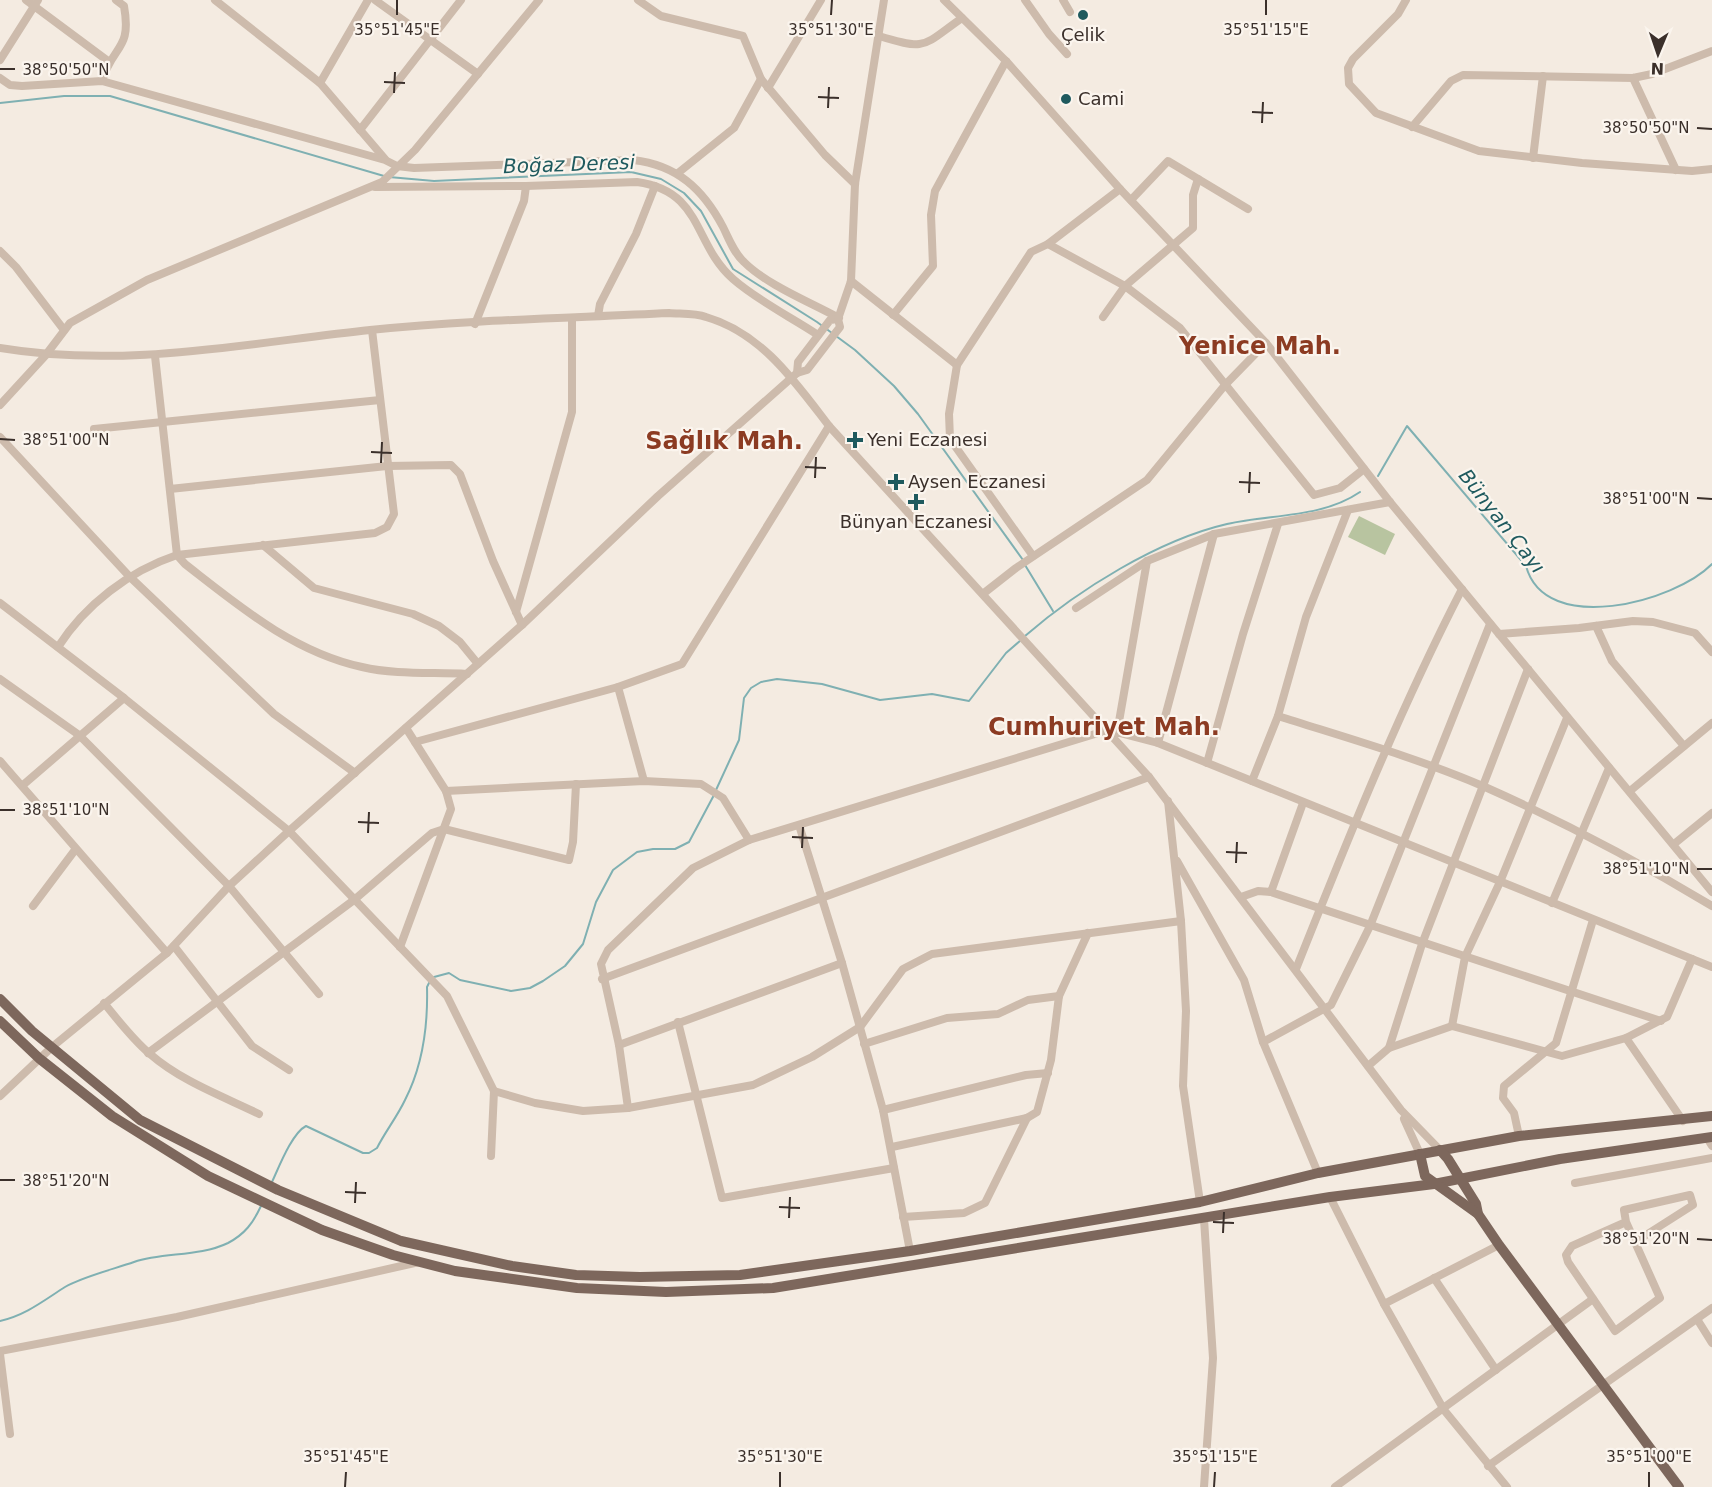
<svg xmlns="http://www.w3.org/2000/svg" width="1712" height="1487" font-family="'DejaVu Sans',sans-serif">
<style>
.green{fill:#b8c4a0}
.lines{fill:none;stroke-linecap:round;stroke-linejoin:round}
.stream{stroke:#7fb0b2;stroke-width:2}
.minor{stroke:#cdbbac;stroke-width:8}
.major{stroke:#7d675c;stroke-width:10}
.ticks{fill:none;stroke:#3b302b;stroke-width:2}
.poi-dot{fill:#1f5a5e;stroke:#fbf5ee;stroke-width:2}
.labels{text-anchor:middle;stroke-width:4.5;stroke-linejoin:round;paint-order:stroke}
.poi-label{font-size:18px;fill:#3b302b;stroke:#fbf5ee;text-anchor:start}
.water-label{font-size:20px;font-style:italic;fill:#1f5a5e;stroke:#fbf5ee}
.district-label{font-size:24px;font-weight:bold;fill:#8c3b22;stroke:#fbf5ee}
.ticks-label{font-size:15px;text-anchor:middle;fill:#3b302b;stroke:#fbf5ee;stroke-width:4.5;stroke-linejoin:round;paint-order:stroke}
</style>
<rect width="100%" height="100%" fill="#f4ebe1"/>
<path class="green" d="M1359 516 1395 534 1385 555 1348 537Z"/>
<g class="lines">
<g class="stream">
<path d="M0 103 64 96H110L384 176"/>
<path d="M389 177 434 181 631 172 661 179 684 193 701 211 733 269 817 322 855 350 894 386 918 414 1023 560"/>
<path d="M1378 476 1407 426 1526 566C1545 637 1675 602 1712 564"/>
<path d="M1025 565 1053 611"/>
<path d="M1025 636C1078 590 1158 540 1227 524 1271 514 1322 518 1360 492"/>
<path d="M716 790 739 740 744 698 751 688 761 682 777 679 822 684 880 700 932 694 969 701 1006 653 1021 640"/>
<path d="M434 977 449 973 460 980 511 991 530 988 543 981 565 966 583 944 596 902 613 870 637 852 653 849H675L689 842 714 795"/>
<path d="M272 1182C279 1167 292 1133 306 1126L363 1153H369L377 1148C385 1132 397 1117 405 1100 423 1065 428 1025 427 987L430 981"/>
<path d="M0 1321C26 1315 43 1301 65 1287 82 1277 114 1269 134 1262 164 1252 199 1257 228 1243 245 1234 253 1223 261 1206"/>
</g>
<g class="minor">
<path d="M26 0 108 61"/>
<path d="M215 0 320 83 385 159"/>
<path d="M375 0 478 74"/>
<path d="M638 0 661 16 743 36 761 79 825 155 855 184"/>
<path d="M944 0 1006 61 1120 189 1266 343 1390 502 1712 892"/>
<path d="M1025 0 1049 34 1067 54"/>
<path d="M1063 0 1070 12"/>
<path d="M1406 0 1398 14 1353 59 1348 68 1349 84 1376 113 1479 151 1582 163 1692 171 1712 169"/>
<path d="M879 36C928 51 922 46 962 18"/>
<path d="M0 60 38 0"/>
<path d="M0 78 10 85 22 86 102 81 385 160 397 166 414 168 633 160C677 165 703 189 723 227 729 239 734 253 744 262 767 285 810 302 839 318"/>
<path d="M1633 78 1676 170"/>
<path d="M102 81C113 44 132 51 124 6L116 0"/>
<path d="M320 83 368 0"/>
<path d="M768 88 821 0"/>
<path d="M1412 127 1451 81 1463 75 1633 78 1652 74 1712 51"/>
<path d="M360 130 461 0"/>
<path d="M1533 158 1543 76"/>
<path d="M678 173 734 128 761 79"/>
<path d="M375 187 526 186 637 182C703 191 693 244 733 279 758 301 791 317 818 335"/>
<path d="M1131 200 1168 161 1198 179"/>
<path d="M1048 244 1120 189"/>
<path d="M0 251 16 267 64 330"/>
<path d="M851 281 957 365 1031 252 1048 244 1125 286 1180 328 1314 495 1340 488 1364 469"/>
<path d="M893 315 933 266 931 215 935 191 1006 61"/>
<path d="M598 316 600 304 636 234 655 186"/>
<path d="M1103 317 1125 286 1193 228V195L1198 179 1248 209"/>
<path d="M475 324 524 201 526 186"/>
<path d="M0 348C124 369 247 343 370 330 469 320 570 318 669 313 681 314 695 313 706 317 762 333 796 383 829 426L1149 777 1401 1110 1440 1150"/>
<path d="M155 356 177 555 185 564C239 606 293 652 362 667 396 675 433 672 467 674"/>
<path d="M957 365 949 414 950 439 1033 556"/>
<path d="M797 373 798 362 830 320 838 319"/>
<path d="M0 405 45 356 70 323 147 280 382 182 415 150 539 0"/>
<path d="M94 429 380 400"/>
<path d="M0 437 129 576 274 714 355 773"/>
<path d="M170 489 387 466 451 465 460 474 493 561 522 625"/>
<path d="M263 545 314 588 413 614 439 626 460 642 478 664"/>
<path d="M984 593 1016 568 1147 480 1225 385 1266 343"/>
<path d="M0 603 124 698 289 831 447 996 494 1091 491 1156"/>
<path d="M1076 608 1147 561 1214 534 1390 502"/>
<path d="M516 612 572 412V318"/>
<path d="M1596 626 1612 661 1684 746"/>
<path d="M1499 634 1579 628 1633 621 1653 622 1695 633 1712 652"/>
<path d="M58 647C85 605 129 571 177 555L375 533 387 527 394 514 372 330"/>
<path d="M0 679 79 735 229 886 319 994"/>
<path d="M618 687 644 781"/>
<path d="M1278 716C1347 738 1418 758 1485 787 1564 822 1639 862 1712 906"/>
<path d="M1117 733 1147 561"/>
<path d="M415 742 618 687 682 664 829 426"/>
<path d="M1158 743 1214 534"/>
<path d="M0 761 167 953"/>
<path d="M1207 763 1243 634 1278 524"/>
<path d="M1252 781 1278 716 1306 617 1348 510"/>
<path d="M23 785 124 698"/>
<path d="M446 791 644 781 701 784 723 798 749 840"/>
<path d="M1630 791 1712 723"/>
<path d="M1168 801 1181 921 1186 1011 1183 1086 1200 1202"/>
<path d="M799 825 842 963 883 1110 910 1251"/>
<path d="M1674 844 1712 813"/>
<path d="M1177 861 1244 980 1263 1042 1318 1173"/>
<path d="M1271 892 1661 1021"/>
<path d="M1241 897 1258 891 1271 892 1303 803"/>
<path d="M1552 903 1609 768"/>
<path d="M33 906 75 850"/>
<path d="M174 946 252 1046 289 1070"/>
<path d="M400 947 451 809 446 791 406 728"/>
<path d="M1296 969C1347 841 1398 713 1462 589"/>
<path d="M602 979 1149 777"/>
<path d="M104 1003C118 1020 133 1040 150 1054 181 1081 222 1096 259 1114"/>
<path d="M678 1022 722 1198 894 1168"/>
<path d="M1452 1026 1465 957 1500 882 1567 718"/>
<path d="M1626 1038 1683 1121"/>
<path d="M1263 1042 1331 1005 1370 926 1490 624"/>
<path d="M864 1044 947 1018 998 1014 1028 1000 1059 996"/>
<path d="M619 1045 842 963"/>
<path d="M1389 1048 1422 944 1528 669"/>
<path d="M148 1053 354 900 432 833 444 829 569 860 573 842 576 784"/>
<path d="M1368 1066 1389 1048 1452 1026 1562 1056 1626 1038 1667 1017 1692 959"/>
<path d="M494 1091 535 1103 583 1111 628 1108 753 1085 812 1057 860 1027 903 969 932 954 1181 921"/>
<path d="M0 1096 52 1047 167 953 229 886 289 831 522 625 658 496 797 373 807 370 840 327 838 319 851 281 855 184 884 0"/>
<path d="M628 1108 619 1045 601 964 608 950 693 868 749 840 1108 730 1158 743 1712 967"/>
<path d="M883 1110 1026 1075 1048 1073"/>
<path d="M1404 1119 1420 1154"/>
<path d="M1519 1136 1514 1113 1503 1098 1504 1086 1556 1043 1593 920"/>
<path d="M1707 1138 1712 1146"/>
<path d="M892 1147 1027 1118 1037 1112 1051 1060 1059 996 1088 933"/>
<path d="M1575 1183 1712 1158"/>
<path d="M1330 1197 1384 1304 1444 1410 1507 1487"/>
<path d="M903 1217 964 1213 985 1203 1027 1118"/>
<path d="M1204 1219 1213 1358 1204 1487"/>
<path d="M1626 1222 1572 1246 1566 1255 1568 1262 1615 1331 1660 1298 1626 1222 1624 1210 1690 1195 1693 1205 1635 1242"/>
<path d="M1434 1278 1496 1370"/>
<path d="M1384 1304 1499 1245"/>
<path d="M1697 1319 1712 1343"/>
<path d="M0 1351 177 1317 419 1262"/>
<path d="M0 1354 10 1434"/>
<path d="M1488 1466 1712 1308"/>
<path d="M1335 1487 1593 1299"/>
</g>
<g class="major">
<path d="M0 999 32 1031 140 1120 278 1190 401 1241 512 1266 576 1275 640 1277 740 1275 910 1251 1200 1202 1318 1173 1519 1136 1712 1116"/>
<path d="M0 1021 40 1059 112 1116 208 1176 322 1230 393 1255 455 1271 577 1288 666 1292 773 1288 1330 1197 1434 1184 1560 1159 1712 1137"/>
<path d="M1440 1150 1448 1159 1476 1204 1478 1214 1499 1245 1679 1487"/>
<path d="M1420 1154 1425 1176 1478 1214"/>
</g>
</g>
<path class="ticks" d="M397 15V0M831 15 832 0M1266 15V0M0 69H15M384 82 405 83M394 93 395 72M818 97 839 98M828 108 829 87M1252 112 1273 113M1262 123 1263 102M1697 128 1712 129M0 439 15 440M371 452 392 453M381 463 382 442M805 467 826 468M815 478 816 457M1239 482 1260 483M1249 493 1250 472M1697 498 1712 499M0 810H15M358 822 379 823M368 833 369 812M792 837 813 838M802 848 803 827M1226 852 1247 853M1236 863 1237 842M1697 869H1712M0 1180H15M345 1192 366 1193M355 1203 356 1182M779 1207 800 1208M789 1218 790 1197M1213 1222 1234 1223M1223 1233 1224 1212M1697 1239 1712 1240M345 1487 346 1472M780 1487V1472M1214 1487 1215 1472M1649 1487V1472"/>
<g class="poi-dot">
<circle cx="1083" cy="15" r="6"/>
<circle cx="1066" cy="99" r="6"/>
<path d="M852 431h6v6h6v6h-6v6h-6v-6h-6v-6h6z"/>
<path d="M893 473h6v6h6v6h-6v6h-6v-6h-6v-6h6z"/>
<path d="M913 493h6v6h6v6h-6v6h-6v-6h-6v-6h6z"/>
</g>
<g class="labels">
<g class="poi-label">
<text x="1083" y="41" text-anchor="middle">Çelik</text>
<text x="1078" y="105">Cami</text>
<text x="867" y="446">Yeni Eczanesi</text>
<text x="908" y="488">Aysen Eczanesi</text>
<text x="916" y="528" text-anchor="middle">Bünyan Eczanesi</text>
</g>
<g class="water-label">
<text transform="translate(569 164) rotate(-2)" y="7">Boğaz Deresi</text>
<text transform="translate(1502 521) rotate(52)" y="7">Bünyan Çayı</text>
</g>
<g class="district-label">
<text x="1260" y="354">Yenice Mah.</text>
<text x="724" y="449">Sağlık Mah.</text>
<text x="1104" y="735">Cumhuriyet Mah.</text>
</g>
</g>
<g class="ticks-label">
<text x="397" y="35">35°51'45"E</text>
<text x="831" y="35">35°51'30"E</text>
<text x="1266" y="35">35°51'15"E</text>
<text x="66" y="75">38°50'50"N</text>
<text x="1646" y="133">38°50'50"N</text>
<text x="66" y="445">38°51'00"N</text>
<text x="1646" y="504">38°51'00"N</text>
<text x="66" y="815">38°51'10"N</text>
<text x="1646" y="874">38°51'10"N</text>
<text x="66" y="1186">38°51'20"N</text>
<text x="1646" y="1244">38°51'20"N</text>
<text x="346" y="1462">35°51'45"E</text>
<text x="780" y="1462">35°51'30"E</text>
<text x="1215" y="1462">35°51'15"E</text>
<text x="1649" y="1462">35°51'00"E</text>
</g>
<g transform="translate(1658 54) rotate(182)" stroke="#fbf5ee" stroke-width="4.5" paint-order="stroke">
<path d="M0-4.5L10 22L0 15L-10 22Z" fill="#3b302b"/>
<text y="-9" font-size="16" font-weight="bold" text-anchor="middle" fill="#3b302b">N</text>
</g>
</svg>
